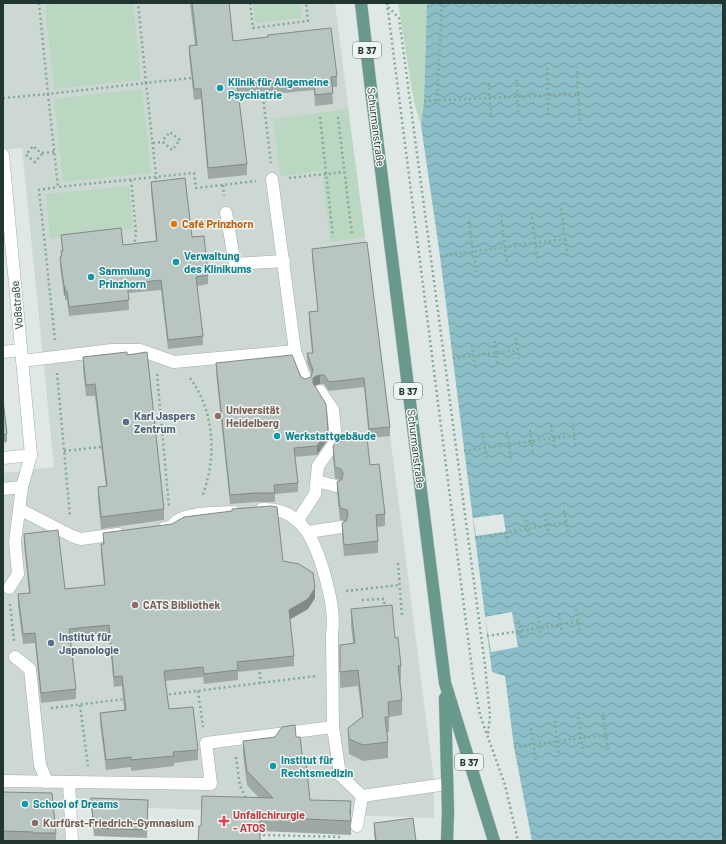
<svg xmlns="http://www.w3.org/2000/svg" width="726" height="844" font-family="Barlow,sans-serif">
<style>
.built{fill:#cdd8d3}
.green{fill:#bad7c2}
.water{fill:url(#water-waves)}
.pier{fill:#dfe8e4}
.lines{fill:none;stroke-linecap:round;stroke-linejoin:round}
.service-casing{stroke:#a3afab;stroke-width:13}
.minor-casing{stroke:#a3afab;stroke-width:13}
.primary-casing{stroke:#bdc3c1;stroke-width:13}
.path{stroke:#83a89c;stroke-width:2.5;stroke-dasharray:2 3;stroke-linecap:butt}
.service{stroke:#fff;stroke-width:12}
.minor{stroke:#fff;stroke-width:12}
.primary{stroke:#68998c;stroke-width:12}
.wall{fill:#9ea9a5}
.shaded-wall{fill:#818a86}
.building{fill:#b8c5c0;stroke:#818a86}
.culture-dot{fill:#0f9aa8;stroke:#eff5f2;stroke-width:1.5}
.food-dot{fill:#e8710a;stroke:#eff5f2;stroke-width:1.5}
.education-dot{fill:#8d6e63;stroke:#eff5f2;stroke-width:1.5}
.service-dot{fill:#5c6f8a;stroke:#eff5f2;stroke-width:1.5}
.health-dot{fill:#e0444e;stroke:#eff5f2;stroke-width:1.5}
.labels{text-anchor:middle;stroke-width:3;stroke-linejoin:round;paint-order:stroke}
.shield{fill:#eff5f2;stroke:#606f6b;stroke-width:1}
.shield-label{font-size:10px;font-weight:bold;fill:#223631}
.culture-label{font-size:11px;font-weight:bold;fill:#0d838f;stroke:#eff5f2;text-anchor:start}
.street-label{font-size:11px;fill:#223631;stroke:#eff5f2}
.food-label{font-size:11px;font-weight:bold;fill:#c56008;stroke:#eff5f2;text-anchor:start}
.education-label{font-size:11px;font-weight:bold;fill:#785e54;stroke:#eff5f2;text-anchor:start}
.service-label{font-size:11px;font-weight:bold;fill:#4e5e75;stroke:#eff5f2;text-anchor:start}
.health-label{font-size:11px;font-weight:bold;fill:#be3a42;stroke:#eff5f2;text-anchor:start}
</style>
<defs>
<pattern id="water-waves" width="16" height="10" patternUnits="userSpaceOnUse"><rect width="16" height="10" fill="#8cbfc8"/><path d="M0 5q4-4 8 0t8 0" fill="none" stroke="#729ca3"/></pattern>
</defs>
<rect width="100%" height="100%" fill="#dfe8e4"/>
<path class="built" d="M3 3H335L434 781V818L65 805 69 841H3V473L54 467 22 148 3 150Z"/>
<g class="green">
<path d="M66 3H133L141 80 54 89 45 5Z"/>
<path d="M253 3H300L301 18 255 23Z"/>
<path d="M398 3H427L424 101 421 125 414 102Z"/>
<path d="M142 89 151 173 63 182 54 99Z"/>
<path d="M348 109 365 237 330 242 322 171 280 176 273 119Z"/>
<path d="M129 186 133 229 50 238 46 194Z"/>
</g>
<path class="water" d="M427 3H723V841H532L514 747 505 676 492 672 440 256 421 125 424 101Z"/>
<g class="pier">
<path d="M503 514 506 532 476 536 473 518Z"/>
<path d="M512 612 518 647 491 652 485 617Z"/>
</g>
<g class="lines">
<defs>
<g id="service">
<path d="M226 213 235 264 284 261"/>
<path d="M295 351 306 381"/>
<path d="M3 352 21 350"/>
<path d="M22 361 112 350H140L174 362 295 351 272 179"/>
<path d="M317 481 336 486"/>
<path d="M3 489 22 487"/>
<path d="M19 509 72 536 81 539 118 534"/>
<path d="M262 509C303 507 316 544 325 576 330 595 335 615 332 634L333 727 340 775 362 796 357 826"/>
<path d="M298 520 315 494 318 466 336 441 333 410 320 391"/>
<path d="M164 528C175 527 173 522 180 519 197 512 216 513 234 512"/>
<path d="M308 532 341 527"/>
<path d="M9 588 18 574 15 542 22 487 31 455"/>
<path d="M15 657 30 669 40 765 47 782"/>
<path d="M3 781 211 784 206 743 333 727"/>
<path d="M69 782 72 841"/>
<path d="M362 796 447 784"/>
</g>
<path id="minor" d="M3 155 31 455 3 458"/>
<g id="primary">
<path d="M361 3 372 98 445 683 494 841"/>
<path d="M445 698 448 811 447 841"/>
</g>
</defs>
<use href="#service" class="service-casing"/>
<use href="#minor" class="minor-casing"/>
<use href="#primary" class="primary-casing"/>
<g class="path">
<path d="M39 3 48 94 146 83 138 3"/>
<path d="M250 3 253 28 308 21 306 3"/>
<path d="M387 3 473 677 480 715 505 785 518 841"/>
<path d="M388 7 399 18 485 665 490 715 488 735"/>
<path d="M547 68 548 118"/>
<path d="M517 80 518 114"/>
<path d="M489 83 491 115"/>
<path d="M578 94 580 123"/>
<path d="M263 97 271 163"/>
<path d="M3 98 48 94 58 187 194 173 196 188 256 181"/>
<path d="M424 101 578 94 577 67"/>
<path d="M437 101 442 3"/>
<path d="M320 117 333 237"/>
<path d="M338 117 352 235"/>
<path d="M153 143 163 142 172 150 180 140 170 132 163 140"/>
<path d="M42 154 35 162 26 155 33 146 41 153 54 152"/>
<path d="M289 178 344 172"/>
<path d="M131 180 136 233 134 247"/>
<path d="M157 184 146 83 191 78"/>
<path d="M223 185 224 196"/>
<path d="M531 212 538 262"/>
<path d="M501 215 507 265"/>
<path d="M469 221 476 272"/>
<path d="M565 239 568 259"/>
<path d="M440 256 565 239 561 208"/>
<path d="M516 338 519 359"/>
<path d="M55 340 39 190 58 187"/>
<path d="M495 341 497 363"/>
<path d="M472 345 475 368"/>
<path d="M453 358 518 350"/>
<path d="M57 373 70 516"/>
<path d="M157 374 169 507"/>
<path d="M190 378C215 412 217 458 202 497"/>
<path d="M573 423 576 448"/>
<path d="M551 425 555 449"/>
<path d="M530 430 533 453"/>
<path d="M507 432 511 459"/>
<path d="M483 436 487 461"/>
<path d="M64 451 101 447"/>
<path d="M464 451 575 435"/>
<path d="M564 510 568 532"/>
<path d="M545 514 549 534"/>
<path d="M525 515 529 537"/>
<path d="M506 532 507 542"/>
<path d="M475 538 566 522"/>
<path d="M398 563 402 616"/>
<path d="M346 591 400 585"/>
<path d="M362 600 384 599 385 608"/>
<path d="M10 604 14 641"/>
<path d="M576 609 580 633"/>
<path d="M559 613 562 634"/>
<path d="M538 616 541 638"/>
<path d="M519 621 521 638"/>
<path d="M487 636 578 622"/>
<path d="M259 667 261 683"/>
<path d="M198 691 203 727"/>
<path d="M164 695 316 676"/>
<path d="M80 705 88 766"/>
<path d="M51 708 125 699"/>
<path d="M603 713 608 751"/>
<path d="M578 717 583 752"/>
<path d="M555 721 559 756"/>
<path d="M531 728 536 762"/>
<path d="M514 747 606 735"/>
<path d="M236 757 240 786 247 800"/>
<path d="M261 830 264 835 343 837"/>
<path d="M602 840V841"/>
</g>
<use href="#service" class="service"/>
<use href="#minor" class="minor"/>
<use href="#primary" class="primary"/>
</g>
<g class="wall">
<path d="M190 3H229L233 41 337 76V87H332L333 104 315 106 314 90 273 94V91L238 95 247 164V175L208 179 201 99 194 100 189 56V46L195 45Z"/>
<path d="M151 182 192 237 208 275V284L197 286 203 336V345L168 349 161 290 128 293 129 310 69 316 67 300H65V295L64 296 60 266 61 251H62L61 235 123 245 156 241 151 191Z"/>
<path d="M312 249 390 427V436L369 438 364 387 329 391 324 384H320L316 385 315 386 328 439 317 455 295 457 298 483V492L275 494V502H255L230 504 216 372V363L301 377 305 379 311 377 312 375 307 362V353H312L309 321V312L318 311 312 258Z"/>
<path d="M83 357 164 509V520L101 529 98 499V487H106L95 396H86L83 369Z"/>
<path d="M3 400 7 434V442L3 443Z"/>
<path d="M333 446 370 465 385 514V526L377 527 378 541V553L344 556 342 534V523L345 521 340 520 337 493V482L340 480 335 478 333 458Z"/>
<path d="M103 533 283 561 315 598 308 609 290 619 294 656V666L238 672V680L204 684 203 677 165 681 169 709 198 750V760L174 763V766L131 771V767L106 770 100 723V713L124 710 122 686 114 687 109 636 71 639 76 689V699L41 703 35 643 23 644 18 605V594L29 593 24 544V534L65 589 104 585 101 554V544H103Z"/>
<path d="M351 609 395 638 401 666V681H400L402 700V715L389 717V732H387L388 742V758L363 761 349 754 348 743V728L362 717 358 686 340 688V645L353 643 351 625Z"/>
<path d="M296 737 303 762 310 800 351 815V835L260 831 201 826 259 798 247 785 243 755V741Z"/>
<path d="M3 792 56 833V841H3Z"/>
<path d="M91 798 148 800 147 838 94 836 91 806Z"/>
<path d="M374 823 416 841H375L374 834Z"/>
</g>
<g class="shaded-wall">
<path d="M64 286H65V295L64 296Z"/>
<path d="M320 375V384L316 385 313 387V378L316 376Z"/>
<path d="M328 430V439L317 455V446Z"/>
<path d="M315 588V598L308 609 289 620V610Z"/>
<path d="M351 801V815L350 821V811Z"/>
</g>
<g class="building">
<path d="M192 3H229L233 41 268 37V35L331 28 337 76 331 77 333 93 315 95 314 79 273 84V81L237 84 247 164 208 168 201 89H194L189 46 197 45Z"/>
<path d="M185 178 192 237 204 236 208 275 196 277 203 336 168 340 161 280 127 284 129 300 69 307 67 291H65V286H64L60 257 62 256 61 251H63L61 235 121 228 123 245 157 241 151 182Z"/>
<path d="M367 242 390 427 369 429 364 378 329 382 324 375H320L316 376 313 378V383L326 404 328 430 317 446 294 448 298 483 274 485 275 493H255L230 495 216 363 292 355 301 377 305 379 311 377 313 370 307 353H313L309 312 318 311 312 249Z"/>
<path d="M127 352V355L147 352 164 509 101 517 98 487 107 486 95 384 86 385 83 357Z"/>
<path d="M3 400 7 434 3 435Z"/>
<path d="M367 438 370 465 379 464 385 514 376 515 378 541 344 545 342 523 346 521 348 515 347 510 340 508 337 482 342 479 343 473 341 469 335 467 333 446 336 442Z"/>
<path d="M271 506 277 507 283 561 299 564 313 573 315 588 308 599 289 610 294 656 237 662 238 670 204 674 203 667 164 671 169 709 193 707 198 750 173 752 174 756 131 760V757L106 760 100 713 126 710 122 676 114 677 109 625 69 629 76 689 41 693 35 633 23 634 18 594 30 593 24 534 58 530 65 589 105 585 101 544H104L103 533 172 524 184 517 232 511V509Z"/>
<path d="M392 605 395 638 398 637 401 666H398L402 700 388 702 389 717H385L388 742 363 745 349 739 348 728 361 718 363 717 358 670 340 672V645L355 643 351 609Z"/>
<path d="M295 725 296 737H300L303 762H306L310 800 351 801 350 811 351 821 260 817V841H198L199 826H201L202 796 273 798 247 771 243 741 275 737 282 727Z"/>
<path d="M3 792 52 793 56 833H33V832L3 831Z"/>
<path d="M91 798 148 800 147 830 94 828Z"/>
<path d="M413 818 416 841H376L374 823Z"/>
</g>
<g class="culture-dot">
<circle cx="220" cy="88" r="4"/>
<circle cx="176" cy="262" r="4"/>
<circle cx="91" cy="277" r="4"/>
<circle cx="277" cy="436" r="4"/>
<circle cx="273" cy="766" r="4"/>
<circle cx="25" cy="804" r="4"/>
</g>
<circle class="food-dot" cx="174" cy="224" r="4"/>
<g class="education-dot">
<circle cx="218" cy="416" r="4"/>
<circle cx="135" cy="605" r="4"/>
<circle cx="35" cy="823" r="4"/>
</g>
<g class="service-dot">
<circle cx="126" cy="422" r="4"/>
<circle cx="51" cy="643" r="4"/>
</g>
<path class="health-dot" d="M222 815h4v4h4v4h-4v4h-4v-4h-4v-4h4z"/>
<g class="labels">
<g class="shield">
<rect x="353" y="42" width="28" height="16" rx="3"/>
<rect x="394" y="383" width="28" height="16" rx="3"/>
<rect x="455" y="754" width="28" height="16" rx="3"/>
</g>
<g class="shield-label">
<text x="367" y="54">B 37</text>
<text x="408" y="395">B 37</text>
<text x="469" y="766">B 37</text>
</g>
<g class="culture-label">
<text x="228" y="86">Klinik für Allgemeine<tspan x="228" dy="13">Psychiatrie</tspan></text>
<text x="184" y="260">Verwaltung<tspan x="184" dy="13">des Klinikums</tspan></text>
<text x="99" y="275">Sammlung<tspan x="99" dy="13">Prinzhorn</tspan></text>
<text x="285" y="440">Werkstattgebäude</text>
<text x="281" y="764">Institut für<tspan x="281" dy="13">Rechtsmedizin</tspan></text>
<text x="33" y="808">School of Dreams</text>
</g>
<g class="street-label">
<text transform="translate(376 127) rotate(83)" y="4">Schurmanstraße</text>
<text transform="translate(17 305) rotate(-95)" y="4">Voßstraße</text>
<text transform="translate(416 449) rotate(83)" y="4">Schurmanstraße</text>
</g>
<g class="food-label">
<text x="182" y="228">Café Prinzhorn</text>
</g>
<g class="education-label">
<text x="226" y="414">Universität<tspan x="226" dy="13">Heidelberg</tspan></text>
<text x="143" y="609">CATS Bibliothek</text>
<text x="43" y="827">Kurfürst-Friedrich-Gymnasium</text>
</g>
<g class="service-label">
<text x="134" y="420">Karl Jaspers<tspan x="134" dy="13">Zentrum</tspan></text>
<text x="59" y="641">Institut für<tspan x="59" dy="13">Japanologie</tspan></text>
</g>
<g class="health-label">
<text x="233" y="819">Unfallchirurgie<tspan x="233" dy="13">- ATOS</tspan></text>
</g>
</g>
<rect width="726" height="844" fill="none" stroke="#223631" stroke-width="8"/>
</svg>
